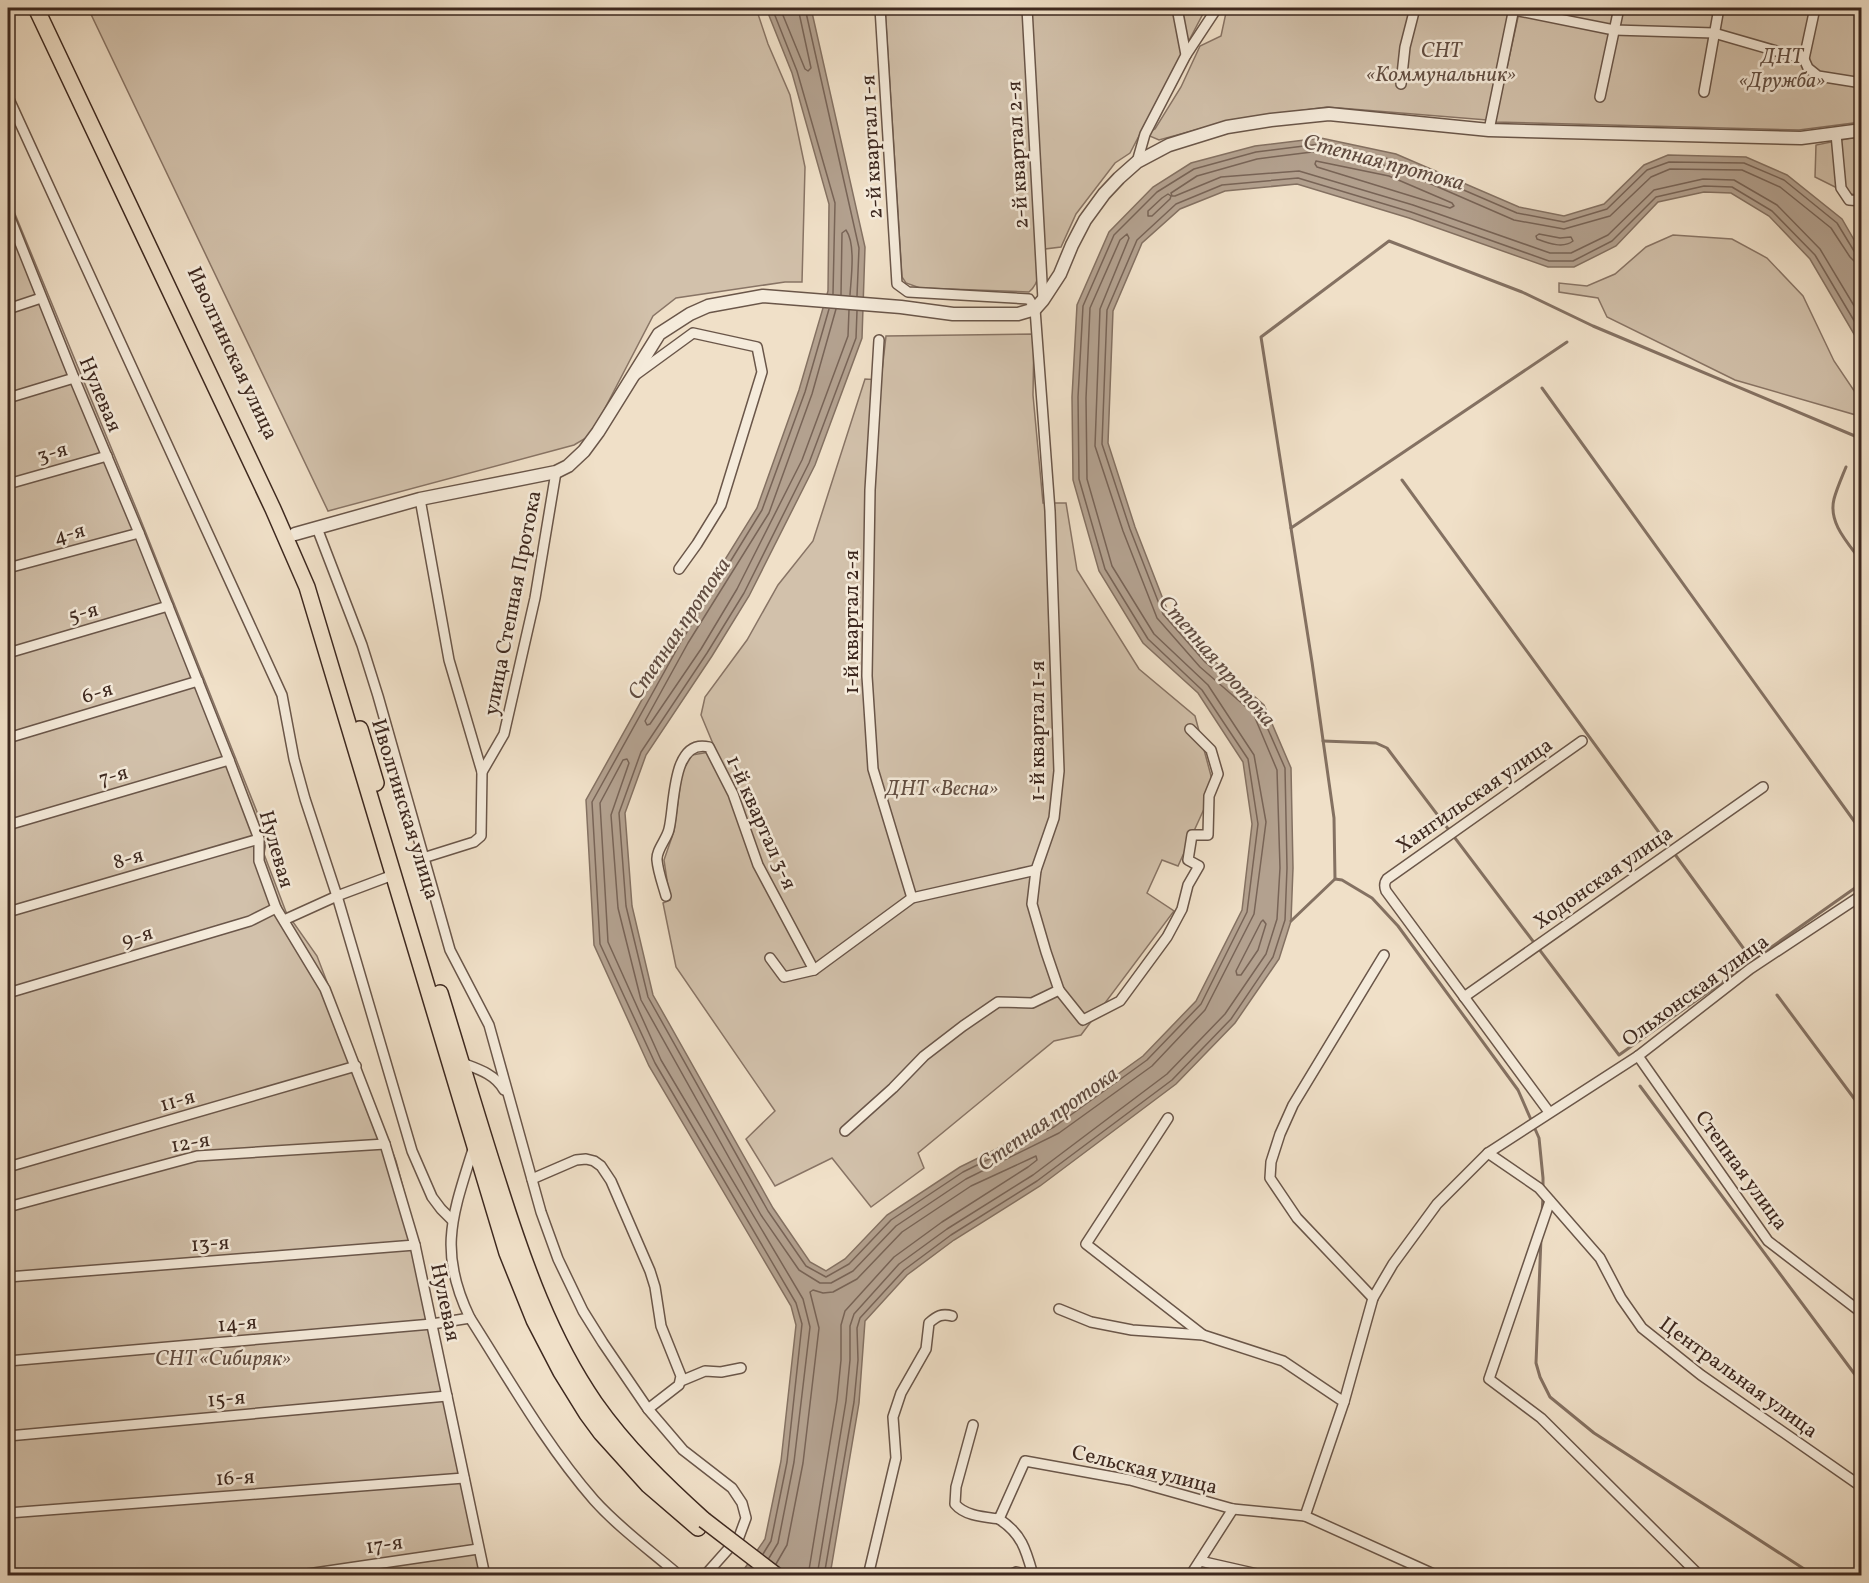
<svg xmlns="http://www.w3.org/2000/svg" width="1869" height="1583" font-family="Vollkorn,serif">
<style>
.green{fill:#d2c1ab;stroke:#887465;stroke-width:1.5}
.water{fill:#b3a18f;stroke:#847162;stroke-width:1.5}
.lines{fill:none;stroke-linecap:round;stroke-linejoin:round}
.shore{stroke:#786457;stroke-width:1.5}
.stream{stroke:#847162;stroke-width:3}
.minor-casing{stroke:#6a5649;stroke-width:12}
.tertiary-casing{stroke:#6a5649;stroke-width:15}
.primary-casing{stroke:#3d281f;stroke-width:18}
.minor{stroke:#f5ebdb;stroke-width:9}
.tertiary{stroke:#f5ebdb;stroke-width:12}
.primary{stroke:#f0e0c8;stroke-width:15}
.primary-bridge-casing{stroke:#3d281f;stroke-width:18;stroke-linecap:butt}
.primary-bridge{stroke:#f0e0c8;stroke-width:15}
.labels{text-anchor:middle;stroke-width:5;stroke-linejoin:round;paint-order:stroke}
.park-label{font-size:21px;font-style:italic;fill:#624e42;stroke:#f5ebdb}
.street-label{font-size:21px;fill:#3d281f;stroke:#f5ebdb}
.water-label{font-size:22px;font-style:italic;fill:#604c41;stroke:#f5ebdb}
</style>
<rect width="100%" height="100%" fill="#f0e0c8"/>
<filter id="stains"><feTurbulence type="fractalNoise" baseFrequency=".00333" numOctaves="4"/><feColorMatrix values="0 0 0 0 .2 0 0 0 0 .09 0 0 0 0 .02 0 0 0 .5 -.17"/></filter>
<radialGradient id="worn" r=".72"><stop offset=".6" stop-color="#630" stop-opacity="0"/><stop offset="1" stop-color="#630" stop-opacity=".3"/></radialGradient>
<g class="green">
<path d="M88 8H756L768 44 790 95 805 167 802 282H785L676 298 653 316 591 435 574 445 328 511Z"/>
<path d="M885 8H1206L1130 153 1115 163 1076 214 1061 247 1037 250C1039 265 1042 281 1029 292L920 288 906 283 902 277Z"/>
<path d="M1227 8H1510L1487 120 1327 107 1232 120 1159 140 1145 134 1155 129 1181 87 1200 46 1221 36Z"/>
<path d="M1520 8H1861V122L1799 130 1495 122Z"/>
<path d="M1861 136V195L1849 194 1815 177 1816 145Z"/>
<path d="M8 197 138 513 267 837 264 854 286 912 317 956 396 1161 425 1270 488 1575H8Z"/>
<path d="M1673 235 1732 239 1767 258 1803 296 1834 361 1861 401V407L1856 415 1735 380 1607 317 1598 298 1559 292V283L1587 286 1615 274 1646 247Z"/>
<path d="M1034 334 1033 395 1043 503H1066L1077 570 1139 669 1195 716 1214 787 1178 866 1162 860 1147 893 1174 911 1081 1035 1054 1041 918 1153 924 1168 871 1207 832 1158 775 1186 746 1139 775 1111 676 967 663 903 670 900 664 860 674 831 682 772 692 755 716 751 701 715 705 697 747 640 778 585 813 541 865 379 881 380 886 336Z"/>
</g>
<path class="water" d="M766 8H811L865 247 862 338 815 465 749 596 712 656 646 755 625 813 632 906 653 995 773 1208 810 1262 826 1271 845 1259 887 1215 960 1167 1051 1122 1143 1056 1196 1001 1242 910 1252 824 1243 762 1198 693 1143 643 1099 571 1073 480 1072 397 1077 305 1109 232 1153 187 1191 163 1255 146 1321 138 1396 154 1519 207 1564 216 1604 204 1644 165 1668 155 1746 157 1787 175 1842 219 1861 252V346L1810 259 1769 216 1731 193 1704 192 1658 202 1616 246 1574 267H1548L1409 218 1297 184 1225 191 1180 209 1142 243 1113 311 1108 443 1135 527 1168 612 1210 657 1264 705 1291 768 1293 868 1291 921 1279 959 1235 1023 1176 1084 1040 1186 954 1240 907 1275 865 1321 859 1403 830 1575H740L765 1539 781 1461 796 1325 791 1306 649 1066 594 945 586 800 677 637 757 508 799 390 828 291 829 204 792 73Z"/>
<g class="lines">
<g class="shore">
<path d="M772 8 797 71 835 203 833 294"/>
<path d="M780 8 805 69 808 71 811 68 798 8"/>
<path d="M805 8 859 248 857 296"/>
<path d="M1316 161 1389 176 1452 203 1454 206 1450 208 1317 167 1315 164Z"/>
<path d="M1168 194 1171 196 1170 199 1152 216H1148V211L1162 198Z"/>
<path d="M1539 234 1560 238 1571 237 1573 241C1563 249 1548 243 1537 239L1536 236Z"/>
<path d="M1862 261H1854L1850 257 1831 228 1780 187 1742 170 1670 169 1651 177 1610 216 1564 229 1514 220 1392 167 1320 151 1257 159 1197 176 1171 193 1172 196H1175L1221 177 1299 171 1413 205 1550 253H1571L1608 235 1654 190 1703 179 1734 180 1777 205 1820 249 1862 319"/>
<path d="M841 295 842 233 846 230C856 244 851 278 850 295"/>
<path d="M836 309 812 394 769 513 688 643 645 721 647 725 650 724 701 649 737 589 802 460 848 336 849 310"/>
<path d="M857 311 856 338 809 463 744 593 707 653 641 752 619 813 626 906 648 997 768 1211 806 1266 826 1277 849 1264 891 1220 963 1172 1054 1127 1147 1060 1201 1004 1247 912 1258 824 1248 759 1202 690 1148 639 1105 569 1079 479 1078 397 1083 306 1114 235 1157 192 1194 169 1256 152 1320 144 1394 160 1517 213 1564 222 1607 209 1647 170 1669 162 1744 163 1784 180 1837 223 1854 251 1862 254"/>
<path d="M1263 920 1266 924 1258 950 1241 975H1237L1236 971 1261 922Z"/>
<path d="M763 1554 771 1541 787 1462 802 1324 796 1303 655 1063 600 944 592 802 682 640 762 510 805 392 829 309"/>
<path d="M769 1558 778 1543 794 1462 810 1327 803 1299 661 1060 608 942 600 803 623 760 627 759 629 763 611 815 618 908 641 1000 761 1215 799 1270 820 1283H831L853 1271 896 1226 966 1179 1059 1133 1152 1066 1205 1010 1254 914 1266 822 1254 755 1208 685 1154 634 1112 566 1087 479 1086 398 1090 308 1120 240 1127 234 1129 238 1100 309 1095 446 1123 531 1157 618 1200 667 1253 713 1277 770 1280 868 1277 919 1266 954 1225 1014 1167 1074 1033 1175 947 1229 899 1264 854 1314 850 1326V1360L846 1401 817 1576"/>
<path d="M776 1564 787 1545 803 1463 819 1328 810 1292 813 1290 823 1293 833 1292 857 1279 902 1232 971 1186 1036 1156 1037 1160 1028 1167 942 1222 894 1257 845 1311 841 1325V1360L837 1400 808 1576"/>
<path d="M824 1576 854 1402 858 1360 857 1328 860 1318 904 1270 951 1235 1037 1181 1172 1080 1231 1019 1273 957 1285 920 1287 868 1285 768 1259 709 1205 662 1163 614 1130 529 1102 444 1107 310 1137 240 1176 204 1222 185 1298 178 1411 212 1549 261H1573L1612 241 1656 197 1704 186 1732 187 1772 211 1815 255 1862 334"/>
</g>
<g class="stream">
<path d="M1542 388 1862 832"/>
<path d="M1846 467C1842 477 1837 488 1834 499 1828 523 1848 543 1862 562"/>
<path d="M1402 480 1752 960"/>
<path d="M1291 528 1567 342"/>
<path d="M1323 741 1376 743 1387 748 1619 1055 1862 883"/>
<path d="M1335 879 1342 880 1372 898 1398 926 1518 1090 1539 1138 1543 1178V1190"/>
<path d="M1291 921 1335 879 1334 818 1312 662 1261 337 1389 241 1522 292 1593 326 1862 439"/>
<path d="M1777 995 1862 1109"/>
<path d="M1640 1086 1862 1384"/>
<path d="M1542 1214 1543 1196"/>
<path d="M1541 1238 1536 1363 1540 1377 1550 1397 1594 1433 1815 1576"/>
</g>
<defs>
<g id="minor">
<path d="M1027 8 1043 300"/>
<path d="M1514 10 1614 30 1714 33 1804 59 1808 68 1818 76 1862 83"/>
<path d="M1186 55 1217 8"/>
<path d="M1804 59 1815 8"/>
<path d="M1401 84 1405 47 1415 8"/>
<path d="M1704 92 1719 8"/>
<path d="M8 97 282 695 294 759 305 799 337 896 412 1151 432 1197 441 1209 452 1220"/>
<path d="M1600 97 1619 8"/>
<path d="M1489 130 1514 8"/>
<path d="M1836 134 1841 188 1849 200 1862 201"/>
<path d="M1137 162 1145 134 1186 55 1177 8"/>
<path d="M8 213 74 378 139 533 229 760 259 839V861L276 908 325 989 385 1144 415 1245 485 1576"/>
<path d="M8 309 41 298"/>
<path d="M879 340 870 490 867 676 873 769 912 898"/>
<path d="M634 376 693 333 757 347 762 372 721 505 697 544 679 569"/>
<path d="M8 398 74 378"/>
<path d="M8 484 107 456"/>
<path d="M420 499 449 660 482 772"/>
<path d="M317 528 362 645 378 696 450 950 489 1025 541 1212 558 1259 583 1311 603 1343 648 1409 683 1450 732 1488 742 1503 746 1518 739 1537 707 1573 702 1576"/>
<path d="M8 568 139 533"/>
<path d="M8 653 168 606"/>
<path d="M8 738 198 681"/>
<path d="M8 825 229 760"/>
<path d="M423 858 474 842 481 836 482 772 504 734 535 598 556 472"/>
<path d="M666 896C663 885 658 872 657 860 656 850 667 839 669 829 675 806 671 738 709 747L733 794 758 865 814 970"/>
<path d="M8 912 259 839"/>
<path d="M284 920 337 896 393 875"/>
<path d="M770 958 784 977 814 970 912 898 1036 870"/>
<path d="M1059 990 1083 1020 1120 1001 1167 937 1182 909 1188 885 1199 866 1188 860 1192 835H1208L1209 796 1218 774 1211 750 1190 729"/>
<path d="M8 993 250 921 276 908"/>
<path d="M1464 997 1763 787"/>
<path d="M1638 1056 1768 1241 1862 1313"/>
<path d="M462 1063C478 1069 495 1074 504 1090"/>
<path d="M1549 1112 1386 891C1384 886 1384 883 1387 879L1582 741"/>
<path d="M1168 1118 1086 1244 1203 1335 1283 1361 1344 1402 1305 1516"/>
<path d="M845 1131 893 1088 924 1056 963 1026 998 1002 1032 1003 1059 990 1046 952 1032 904 1036 870 1054 818 1059 771 1050 511 1035 309 1029 299 908 292 897 284 880 8"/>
<path d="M474 1146C453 1214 437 1250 470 1318 509 1379 546 1445 594 1500 619 1528 651 1551 680 1576"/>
<path d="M1488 1153 1539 1188 1566 1219 1600 1258 1621 1298 1642 1328 1701 1375 1862 1487"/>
<path d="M8 1167 356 1066"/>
<path d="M532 1179 576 1160 586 1159 594 1161 601 1166 611 1181 650 1271 655 1287 661 1326 681 1376 679 1385 648 1409"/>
<path d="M1550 1201 1489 1379 1541 1418 1700 1576"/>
<path d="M8 1207 197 1156 385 1144"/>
<path d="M8 1277 415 1245"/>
<path d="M1373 1298 1297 1218 1270 1178 1271 1162 1280 1134 1293 1105 1384 955"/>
<path d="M1059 1309 1091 1322 1132 1330 1203 1335"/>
<path d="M8 1361 432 1324 470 1318"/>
<path d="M681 1381 705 1371 721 1372 741 1368"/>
<path d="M1344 1402 1373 1298 1393 1264 1437 1204 1488 1153 1638 1056 1750 969 1862 895"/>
<path d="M973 1425 956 1487 955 1504C965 1516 984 1517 999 1519L1025 1461 1130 1480 1233 1509 1305 1516 1438 1576"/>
<path d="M8 1436 447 1396"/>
<path d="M8 1513 464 1478"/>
<path d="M999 1519C1022 1534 1026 1550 1033 1575"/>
<path d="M1200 1561 1266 1576"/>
<path d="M294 1576 478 1549"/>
<path d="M868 1576 896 1458 893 1417 901 1393 926 1349 929 1323C937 1316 942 1313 952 1316"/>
<path d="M1008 1576 1016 1572 1034 1576"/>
<path d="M1190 1576 1233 1509"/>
</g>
<path id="tertiary" d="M295 534 420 499 556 472 568 466 584 451 598 432 659 334 690 314 708 306 763 296 901 307 953 314H1018L1035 309 1043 300 1060 274 1072 245 1085 220 1104 194 1119 178 1137 162 1169 145 1227 127 1271 120 1329 114 1489 130 1801 138 1862 130"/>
<g id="primary">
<path d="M36 8 273 509 307 587 507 1253 534 1320 561 1372 587 1414 601 1433 648 1485 698 1528"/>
<path d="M360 729 376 783"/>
<path d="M440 993C460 1058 479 1123 500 1188 524 1263 550 1338 595 1403 626 1447 664 1484 704 1520"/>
</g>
</defs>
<use href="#minor" class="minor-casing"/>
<use href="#tertiary" class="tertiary-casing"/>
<use href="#primary" class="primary-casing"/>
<use href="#minor" class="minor"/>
<use href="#tertiary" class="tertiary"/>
<use href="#primary" class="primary"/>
<defs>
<path id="primary-bridge" d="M704 1520 777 1576"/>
</defs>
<use href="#primary-bridge" class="primary-bridge-casing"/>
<use href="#primary-bridge" class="primary-bridge"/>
</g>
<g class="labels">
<g class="park-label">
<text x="1441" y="57">СНТ<tspan x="1441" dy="24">«Коммунальник»</tspan></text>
<text x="1782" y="63">ДНТ<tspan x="1782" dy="24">«Дружба»</tspan></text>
<text x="942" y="795">ДНТ «Весна»</text>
<text x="223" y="1365">СНТ «Сибиряк»</text>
</g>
<g class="street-label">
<text transform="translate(871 147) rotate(-93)" y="7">2-й квартал 1-я</text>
<text transform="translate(1017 155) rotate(-93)" y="7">2-й квартал 2-я</text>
<text transform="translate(233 353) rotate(65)" y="7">Иволгинская улица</text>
<text transform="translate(101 394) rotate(67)" y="7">Нулевая</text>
<text transform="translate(52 452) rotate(-16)" y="7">3-я</text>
<text transform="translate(69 533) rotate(-15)" y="7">4-я</text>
<text transform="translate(512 603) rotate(-79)" y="7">улица Степная Протока</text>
<text transform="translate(83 612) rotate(-16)" y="7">5-я</text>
<text transform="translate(851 622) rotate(-90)" y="7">1-й квартал 2-я</text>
<text transform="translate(97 692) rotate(-17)" y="7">6-я</text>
<text transform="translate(1037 731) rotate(-90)" y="7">1-й квартал 1-я</text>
<text transform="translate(113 775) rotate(-16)" y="7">7-я</text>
<text transform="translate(1474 795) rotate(-35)" y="7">Хангильская улица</text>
<text transform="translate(406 809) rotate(73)" y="7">Иволгинская улица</text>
<text transform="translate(762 822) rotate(66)" y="7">1-й квартал 3-я</text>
<text transform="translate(277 849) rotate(74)" y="7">Нулевая</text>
<text transform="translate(128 858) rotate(-16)" y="7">8-я</text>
<text transform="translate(1603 877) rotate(-35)" y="7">Ходонская улица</text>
<text transform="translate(137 936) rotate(-17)" y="7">9-я</text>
<text transform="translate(1695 990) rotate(-36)" y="7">Ольхонская улица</text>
<text transform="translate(177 1100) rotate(-16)" y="7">11-я</text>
<text transform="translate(190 1142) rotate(-10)" y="7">12-я</text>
<text transform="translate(1742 1170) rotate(54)" y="7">Степная улица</text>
<text transform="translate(210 1243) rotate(-4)" y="7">13-я</text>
<text transform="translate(446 1302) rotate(78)" y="7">Нулевая</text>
<text transform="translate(237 1323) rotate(-5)" y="7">14-я</text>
<text transform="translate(1739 1377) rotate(36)" y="7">Центральная улица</text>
<text transform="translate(226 1398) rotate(-5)" y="7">15-я</text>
<text transform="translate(1145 1469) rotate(14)" y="7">Сельская улица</text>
<text transform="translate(235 1477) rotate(-4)" y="7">16-я</text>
<text transform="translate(384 1544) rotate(-8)" y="7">17-я</text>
</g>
<g class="water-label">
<text transform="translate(1384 161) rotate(15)" y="8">Степная протока</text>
<text transform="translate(678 628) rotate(-56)" y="8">Степная протока</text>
<text transform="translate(1218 660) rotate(49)" y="8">Степная протока</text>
<text transform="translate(1047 1118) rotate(-35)" y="8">Степная протока</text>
</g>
</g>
<rect width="1869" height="1583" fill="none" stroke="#f0e0c8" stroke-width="30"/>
<rect x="9" y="9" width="1851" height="1565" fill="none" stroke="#3d281f" stroke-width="3"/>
<rect x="15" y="15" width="1839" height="1553" fill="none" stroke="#3d281f" stroke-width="1.5"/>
<rect width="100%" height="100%" filter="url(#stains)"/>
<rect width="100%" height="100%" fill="url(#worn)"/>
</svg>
